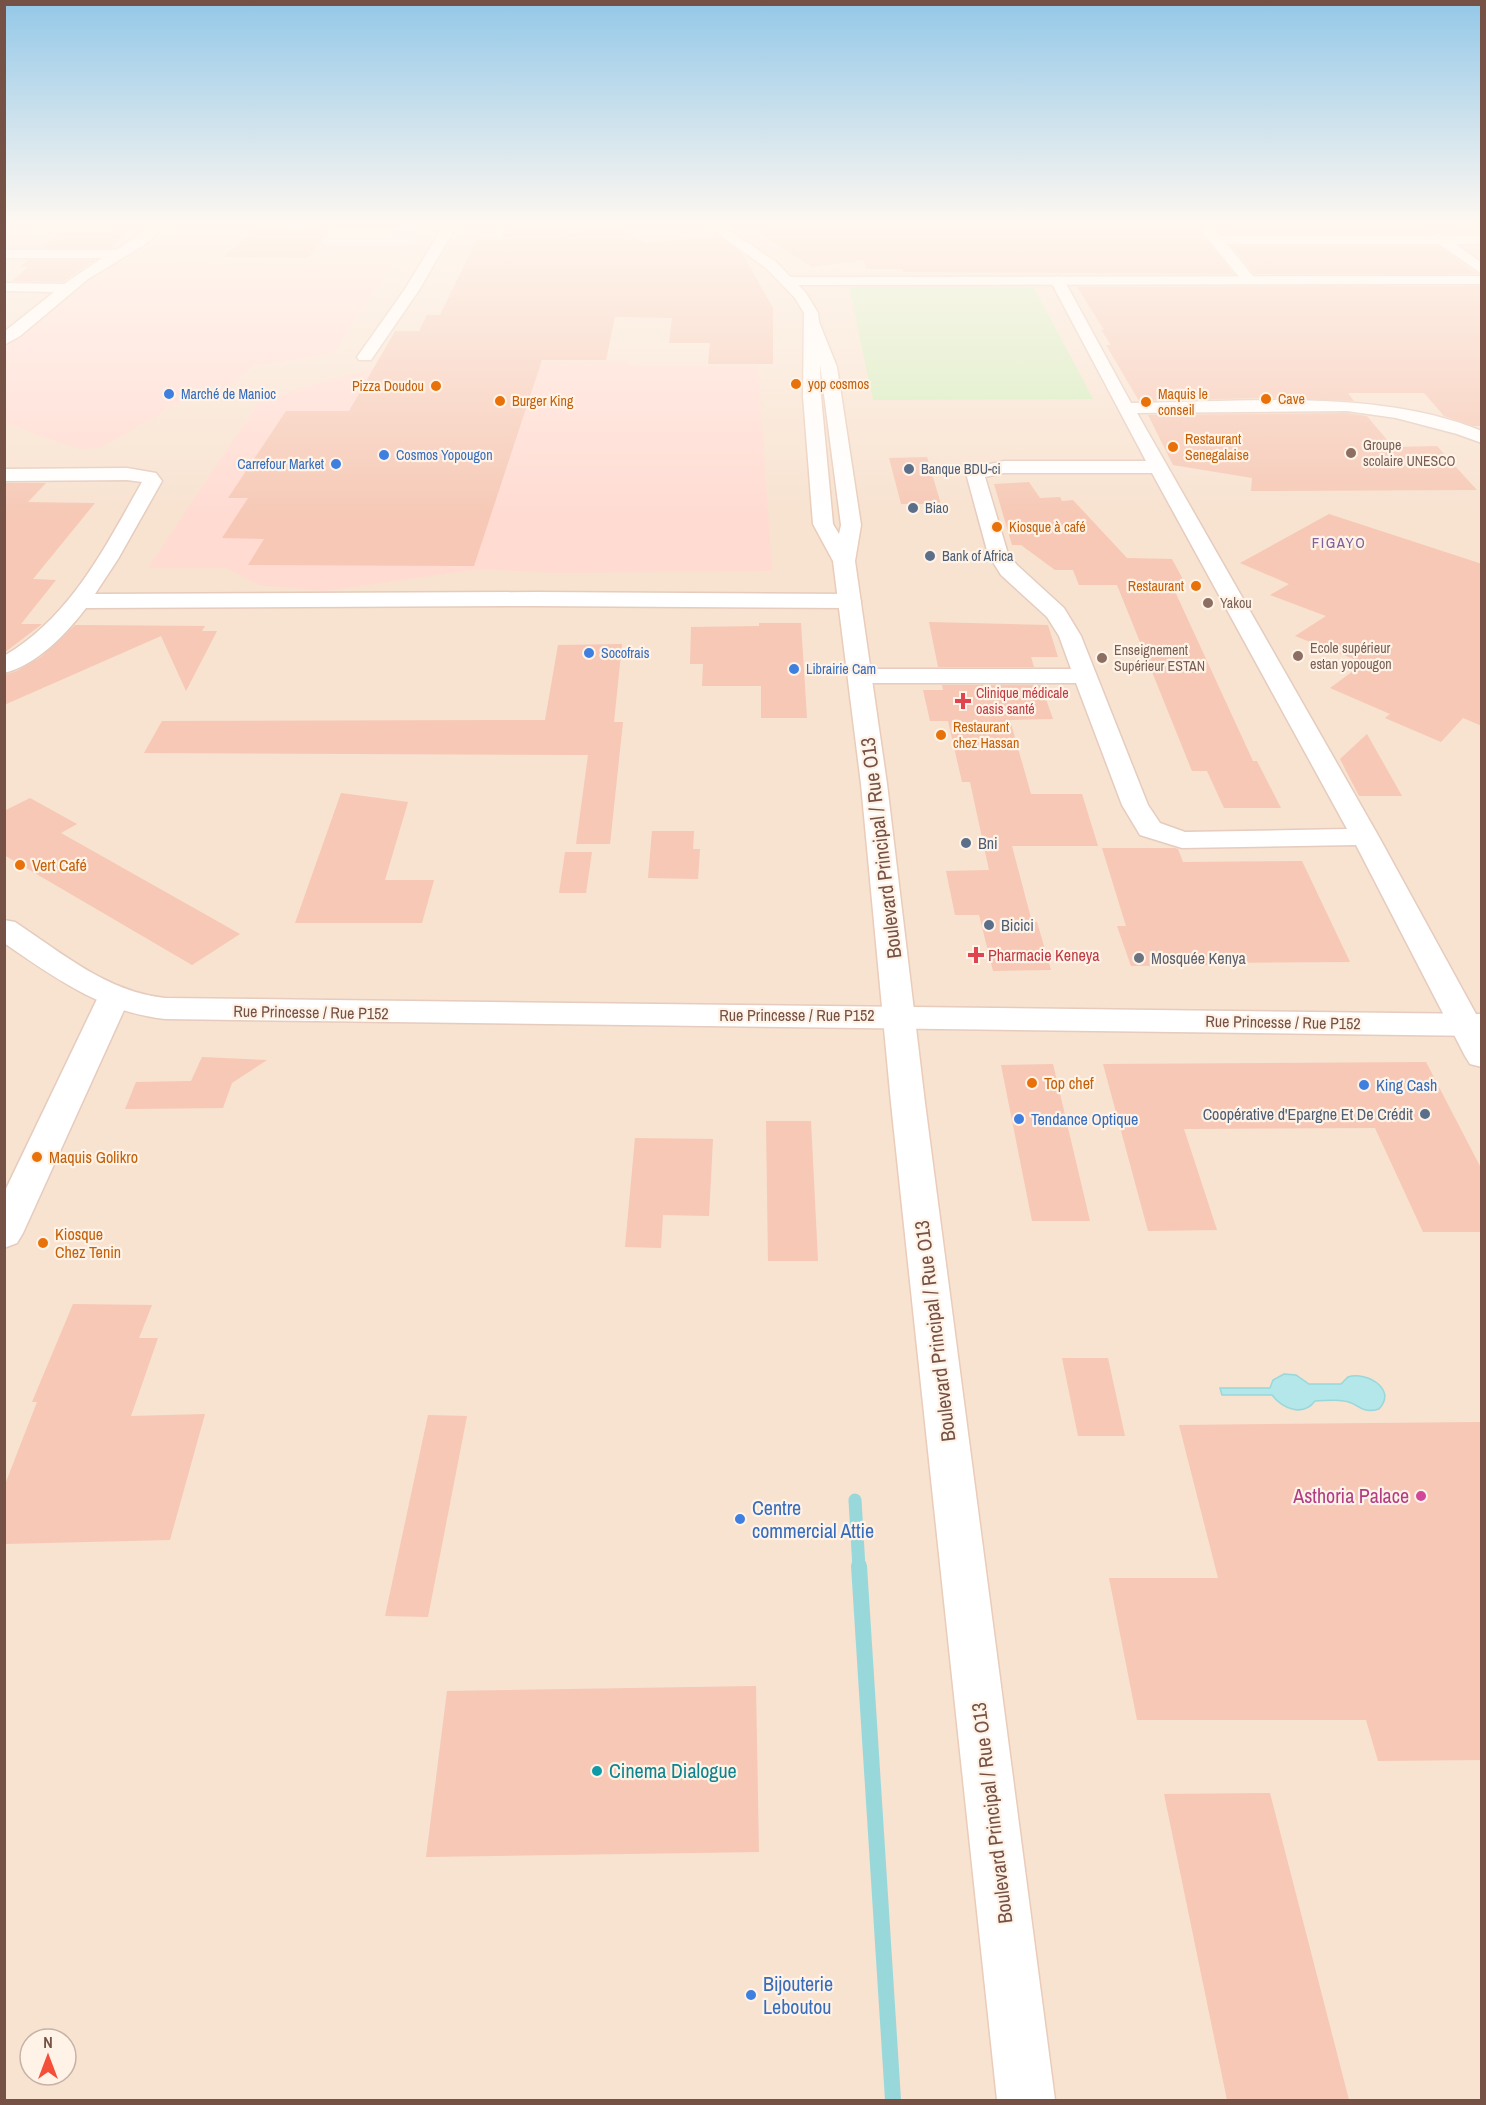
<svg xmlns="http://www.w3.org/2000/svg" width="1486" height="2105" font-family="'Archivo Narrow',sans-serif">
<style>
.residential{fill:#f8e2d0;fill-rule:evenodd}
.commercial{fill:#ffdbd2}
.education{fill:#ecdcfa}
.green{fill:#d5ecbd}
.water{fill:#b3e7e9;stroke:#98d8db;stroke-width:1.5}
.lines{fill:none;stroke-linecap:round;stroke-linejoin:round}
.stream-far2{stroke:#98d8db;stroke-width:4.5}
.stream-far1{stroke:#98d8db;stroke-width:13}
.stream{stroke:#98d8db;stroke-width:16}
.building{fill:#f6c8b5}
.minor-casing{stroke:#e5ccbe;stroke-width:3}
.tertiary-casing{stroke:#e5ccbe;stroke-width:3}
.secondary-casing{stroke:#eaccba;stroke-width:3}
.minor{fill:#fff;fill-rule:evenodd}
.tertiary{fill:#fff;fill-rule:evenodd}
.secondary{fill:#fff;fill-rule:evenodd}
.food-dot{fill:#e8710a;stroke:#fff3e7;stroke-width:2}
.shop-dot{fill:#3f7fe0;stroke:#fff3e7;stroke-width:2}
.education-dot{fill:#8d6e63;stroke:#fff3e7;stroke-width:2}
.service-dot{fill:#5c6f8a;stroke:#fff3e7;stroke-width:2}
.health-dot{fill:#e0444e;stroke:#fff3e7;stroke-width:2}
.worship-dot{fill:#6b7280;stroke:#fff3e7;stroke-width:2}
.hotel-dot{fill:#d1479c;stroke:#fff3e7;stroke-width:2}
.culture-dot{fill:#0f9aa8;stroke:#fff3e7;stroke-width:2}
.labels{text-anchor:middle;stroke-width:4.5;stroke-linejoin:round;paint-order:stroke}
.far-food-label{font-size:14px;fill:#c56008;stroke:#fff3e7;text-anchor:start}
.far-shop-label{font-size:14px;fill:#366cbe;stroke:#fff3e7;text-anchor:start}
.far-education-label{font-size:14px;fill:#785e54;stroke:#fff3e7;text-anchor:start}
.far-service-label{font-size:14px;fill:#4e5e75;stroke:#fff3e7;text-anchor:start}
.far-health-label{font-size:14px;fill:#be3a42;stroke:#fff3e7;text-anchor:start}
.far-neighbourhood-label{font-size:15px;letter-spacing:1.5px;fill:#81609b;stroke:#fff3e7}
.service-label{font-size:16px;fill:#4e5e75;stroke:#fff3e7;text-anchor:start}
.food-label{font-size:16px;fill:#c56008;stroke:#fff3e7;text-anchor:start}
.health-label{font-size:16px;fill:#be3a42;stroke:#fff3e7;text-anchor:start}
.worship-label{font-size:16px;fill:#5b616d;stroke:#fff3e7;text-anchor:start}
.street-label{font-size:16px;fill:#765145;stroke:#fff3e7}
.shop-label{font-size:16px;fill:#366cbe;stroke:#fff3e7;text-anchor:start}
.near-street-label{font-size:20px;fill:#765145;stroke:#fff3e7}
.near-hotel-label{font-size:20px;fill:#b23c85;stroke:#fff3e7;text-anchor:end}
.near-shop-label{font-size:20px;fill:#366cbe;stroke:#fff3e7;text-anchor:start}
.near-culture-label{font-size:20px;fill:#0d838f;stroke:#fff3e7;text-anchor:start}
</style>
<rect width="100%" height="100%" fill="#feefdf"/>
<path class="residential" d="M5 225H1481V2100H5ZM30 2039H66V2075H30Z"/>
<g class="commercial">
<path d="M98 263 393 264 334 352 252 367 220 396 190 397 100 448 79 449 5 423 4 330Z"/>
<path d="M401 360 625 361 634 366H758L772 571 557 573 479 569 325 591 259 585 226 568H148L260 400Z"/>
</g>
<path class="education" d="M286 225H344H312L303 237H390L398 225H422L411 243 271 244Z"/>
<path class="green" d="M849 287H1034L1093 399 873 400Z"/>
<path class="water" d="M1284 1374 1296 1375 1309 1384H1341L1348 1377C1366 1371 1398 1389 1379 1409 1360 1415 1358 1402 1344 1401 1334 1399 1324 1401 1315 1401 1303 1417 1283 1409 1272 1395H1222L1220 1388H1270L1273 1380Z"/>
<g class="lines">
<path class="stream-far2" d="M42 225H110"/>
<path class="stream-far1" d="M855 1500 859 1568"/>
<path class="stream" d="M859 1566 893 2100"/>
</g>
<g class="building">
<path d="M746 225H1202L1200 229 1201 234 1234 274 903 272 902 269H866L864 260 812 267Z"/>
<path d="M1214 225H1482V234H1445L1439 231 1431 234H1221Z"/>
<path d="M507 226H569L566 234 617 227 646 243 718 236 742 253 773 308V364H708L710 343H669L672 318 615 317 606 360H542L474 566 248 565 264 539 222 538 248 498H228L286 411H349L395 331H419L427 315H440L477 239H501Z"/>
<path d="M133 227 110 248H41L66 228Z"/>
<path d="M254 230H331L308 258 224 257Z"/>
<path d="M1232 246H1438L1478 274H1254Z"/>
<path d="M25 260H95L63 282 12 281 28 267H20L27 261Z"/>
<path d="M1482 286V426H1473L1444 416 1424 393H1348L1354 401 1264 398 1139 401 1106 345H1111L1101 330H1104L1077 287Z"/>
<path d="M1347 413 1367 416 1393 447 1437 446 1477 490 1251 491 1252 478 1173 465 1148 415Z"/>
<path d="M927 457 941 504H901L889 458Z"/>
<path d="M1029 482 1040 498 1060 497 1062 501 1073 500 1127 558 1172 559 1186 585H1172L1253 761H1257L1281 808H1224L1207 771H1192L1117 585H1079L1073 570H1055L1021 545H1012L994 484Z"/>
<path d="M4 483H46L28 502 95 503 33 579 56 580 21 624H42L4 653Z"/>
<path d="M1329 514 1482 564V726L1463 718 1441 742 1385 718 1390 714 1330 688 1364 663 1295 636 1326 616 1270 595 1289 584 1240 563Z"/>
<path d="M929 622 1048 625 1058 657H1031L1034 667H938Z"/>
<path d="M759 623H801L807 718H761V686H702L703 664H690L691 627 759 626Z"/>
<path d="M75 625 205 626 202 631H217L186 691 161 636 4 705V675L17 671 41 657Z"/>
<path d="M622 644 614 722H623L610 844H576L588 755 144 753 162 721 545 720 558 645Z"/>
<path d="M942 685H1041L1053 719 1010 720 1031 794H1082L1098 846H1012L1032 922H1037L1051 970 993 971 979 915H955L946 871 989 870 970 782H962L948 721H930L923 690H943Z"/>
<path d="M1367 734 1402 796H1359L1340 759Z"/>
<path d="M341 793 408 802 385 880H434L422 923H295Z"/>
<path d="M30 798 77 824 61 833 240 934 192 965 4 855V811Z"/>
<path d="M652 831H694L693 849H700L698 879 648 878Z"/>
<path d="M1102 848H1175L1178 849 1183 862 1302 861 1350 962 1214 963 1215 965 1131 966 1117 926H1126Z"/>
<path d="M565 852H592L586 893H559Z"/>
<path d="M202 1057 267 1060 232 1083 223 1108 125 1109 136 1082 191 1081Z"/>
<path d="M1426 1062 1482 1170V1232H1423L1375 1128 1184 1129 1217 1230 1148 1231 1103 1064Z"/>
<path d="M1053 1064 1090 1221H1032L1001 1065Z"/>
<path d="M766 1121H811L818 1261H768Z"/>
<path d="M635 1138 713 1139 709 1216 663 1215 661 1248 625 1247Z"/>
<path d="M73 1304 152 1305 139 1338H158L131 1416 205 1414 170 1540 4 1544V1487L37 1402H32Z"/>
<path d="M1062 1358H1108L1125 1436H1078Z"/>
<path d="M428 1415 467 1416 428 1617 385 1616Z"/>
<path d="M1482 1422V1760L1378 1761 1366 1720H1137L1109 1578H1218L1179 1425Z"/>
<path d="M756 1686 759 1852 426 1857 447 1691Z"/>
<path d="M1270 1793 1349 2100H1227L1164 1794Z"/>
</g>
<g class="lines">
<defs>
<g id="minor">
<path d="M152 225H166L147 243 88 279 20 336 4 345V332L54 292 4 291V283L64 284 102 258H4V250H117Z"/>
<path d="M444 225H457L419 290 371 360H359L357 357 405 289Z"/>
<path d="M1208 226 1213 227 1220 236H1432L1438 233 1445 236H1482V244H1456L1482 263V274L1439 244H1227L1256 280 1249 284 1244 283 1203 233 1202 230 1203 227Z"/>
<path d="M1057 276 1064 280 1131 403C1243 402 1377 388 1482 431V443L1457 434 1396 418 1347 411 1137 413 1379 837 1482 1025V1067L1470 1064 1465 1056 1356 845 1182 848 1140 835 1122 805 1076 683H861L853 681 849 676 853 671 861 669H1071L1059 636 1047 617 1001 575 988 554 967 477 972 468 1004 461H1146L1050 280ZM1004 473H1152L1347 829 1185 832 1160 823 1148 805 1081 636 1064 608 1017 565 1008 554 985 477Z"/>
<path d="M127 468 156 473 162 481 118 559 95 594 536 592 850 594 858 596 861 601 858 606 850 608 536 606 86 608C67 633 37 665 4 673V656C71 617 105 547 142 482L127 480 4 481V469Z"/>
<path d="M114 986 125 990 130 997 23 1233 17 1243 4 1248V1193L98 997 103 990Z"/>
</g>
<g id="tertiary">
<path d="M1482 276V284L788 285 781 281 788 277Z"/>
<path d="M4 920 15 922C62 953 107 992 165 998L1482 1014V1036L165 1019C102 1012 55 978 4 943Z"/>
</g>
<path id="secondary" d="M706 225H721L776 262 806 293 818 313 819 322 837 367 861 525 855 561 887 784 925 1103 1055 2100H997L891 1103 861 784 833 561 813 524 803 396 804 313 795 298 766 268ZM820 364 841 525 839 534 833 524 821 396Z"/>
</defs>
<use href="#minor" class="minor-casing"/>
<use href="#tertiary" class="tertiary-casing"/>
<use href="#secondary" class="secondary-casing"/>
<use href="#minor" class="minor"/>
<use href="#tertiary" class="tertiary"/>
<use href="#secondary" class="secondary"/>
</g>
<linearGradient id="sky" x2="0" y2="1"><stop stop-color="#93c8e8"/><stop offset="0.43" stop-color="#fff8f1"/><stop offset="1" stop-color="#fff8f1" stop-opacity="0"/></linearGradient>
<rect width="1486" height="520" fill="url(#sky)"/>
<g class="food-dot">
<circle cx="796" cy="384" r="6"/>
<circle cx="436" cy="386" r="6"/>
<circle cx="1266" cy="399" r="6"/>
<circle cx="500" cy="401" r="6"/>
<circle cx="1146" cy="402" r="6"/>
<circle cx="1173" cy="447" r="6"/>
<circle cx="997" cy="527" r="6"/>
<circle cx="1196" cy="586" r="6"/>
<circle cx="941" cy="735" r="6"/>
<circle cx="20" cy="865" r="6"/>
<circle cx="1032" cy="1083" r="6"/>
<circle cx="37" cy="1157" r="6"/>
<circle cx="43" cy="1243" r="6"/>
</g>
<g class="shop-dot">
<circle cx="169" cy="394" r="6"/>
<circle cx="384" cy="455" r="6"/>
<circle cx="336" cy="464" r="6"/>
<circle cx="589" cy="653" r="6"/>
<circle cx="794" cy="669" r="6"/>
<circle cx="1364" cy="1085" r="6"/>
<circle cx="1019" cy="1119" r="6"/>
<circle cx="740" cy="1519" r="6"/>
<circle cx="751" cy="1995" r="6"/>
</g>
<g class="education-dot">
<circle cx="1351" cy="453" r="6"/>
<circle cx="1208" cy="603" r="6"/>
<circle cx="1298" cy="656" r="6"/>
<circle cx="1102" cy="658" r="6"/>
</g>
<g class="service-dot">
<circle cx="909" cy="469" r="6"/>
<circle cx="913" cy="508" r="6"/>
<circle cx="930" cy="556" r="6"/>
<circle cx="966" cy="843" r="6"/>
<circle cx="989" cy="925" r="6"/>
<circle cx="1425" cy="1114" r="6"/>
</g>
<g class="health-dot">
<path d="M960 692h6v6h6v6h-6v6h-6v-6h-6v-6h6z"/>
<path d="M973 946h6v6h6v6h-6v6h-6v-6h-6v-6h6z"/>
</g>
<circle class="worship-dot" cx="1139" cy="958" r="6"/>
<circle class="hotel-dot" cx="1421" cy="1496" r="6"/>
<circle class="culture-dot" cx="597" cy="1771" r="6"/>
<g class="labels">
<g class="far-food-label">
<text x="808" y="389">yop cosmos</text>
<text x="424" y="391" text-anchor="end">Pizza Doudou</text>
<text x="1158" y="399">Maquis le<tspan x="1158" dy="16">conseil</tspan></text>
<text x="1278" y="404">Cave</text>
<text x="512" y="406">Burger King</text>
<text x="1185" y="444">Restaurant<tspan x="1185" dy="16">Senegalaise</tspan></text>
<text x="1009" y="532">Kiosque à café</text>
<text x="1184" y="591" text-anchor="end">Restaurant</text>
<text x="953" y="732">Restaurant<tspan x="953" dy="16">chez Hassan</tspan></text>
</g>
<g class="far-shop-label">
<text x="181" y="399">Marché de Manioc</text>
<text x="396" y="460">Cosmos Yopougon</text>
<text x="324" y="469" text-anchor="end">Carrefour Market</text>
<text x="601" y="658">Socofrais</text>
<text x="806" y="674">Librairie Cam</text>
</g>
<g class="far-education-label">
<text x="1363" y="450">Groupe<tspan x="1363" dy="16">scolaire UNESCO</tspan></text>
<text x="1220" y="608">Yakou</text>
<text x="1310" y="653">Ecole supérieur<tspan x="1310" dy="16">estan yopougon</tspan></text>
<text x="1114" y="655">Enseignement<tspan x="1114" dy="16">Supérieur ESTAN</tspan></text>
</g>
<g class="far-service-label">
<text x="921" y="474">Banque BDU-ci</text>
<text x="925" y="513">Biao</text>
<text x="942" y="561">Bank of Africa</text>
</g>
<g class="far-health-label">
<text x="976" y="698">Clinique médicale<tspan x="976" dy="16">oasis santé</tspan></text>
</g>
<g class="far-neighbourhood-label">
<text x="1339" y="548">FIGAYO</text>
</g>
<g class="service-label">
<text x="978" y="849">Bni</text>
<text x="1001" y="931">Bicici</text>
<text x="1413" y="1120" text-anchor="end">Coopérative d'Epargne Et De Crédit</text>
</g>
<g class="food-label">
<text x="32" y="871">Vert Café</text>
<text x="1044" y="1089">Top chef</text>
<text x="49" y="1163">Maquis Golikro</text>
<text x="55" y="1240">Kiosque<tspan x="55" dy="18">Chez Tenin</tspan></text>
</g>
<g class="health-label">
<text x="988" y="961">Pharmacie Keneya</text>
</g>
<g class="worship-label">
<text x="1151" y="964">Mosquée Kenya</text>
</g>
<g class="street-label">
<text transform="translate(311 1012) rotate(1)" y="6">Rue Princesse / Rue P152</text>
<text x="797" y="1021">Rue Princesse / Rue P152</text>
<text transform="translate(1283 1022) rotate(1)" y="6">Rue Princesse / Rue P152</text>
</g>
<g class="shop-label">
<text x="1376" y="1091">King Cash</text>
<text x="1031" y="1125">Tendance Optique</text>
</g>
<g class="near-street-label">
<text transform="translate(881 848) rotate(-97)" y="7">Boulevard Principal / Rue O13</text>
<text transform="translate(935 1331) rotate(-97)" y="7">Boulevard Principal / Rue O13</text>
<text transform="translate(992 1813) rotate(-97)" y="7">Boulevard Principal / Rue O13</text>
</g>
<g class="near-hotel-label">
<text x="1409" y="1503">Asthoria Palace</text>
</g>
<g class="near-shop-label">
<text x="752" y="1515">Centre<tspan x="752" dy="23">commercial Attie</tspan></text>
<text x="763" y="1991">Bijouterie<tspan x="763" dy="23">Leboutou</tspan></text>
</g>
<g class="near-culture-label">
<text x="609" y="1778">Cinema Dialogue</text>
</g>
</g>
<rect width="1486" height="2105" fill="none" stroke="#765145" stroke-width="12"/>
<g transform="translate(48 2057)"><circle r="28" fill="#fff3e7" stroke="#c8b2a6" stroke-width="1.5"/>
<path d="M0-4.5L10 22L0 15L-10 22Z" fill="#f34f39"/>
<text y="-9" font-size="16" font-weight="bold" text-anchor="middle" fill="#765145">N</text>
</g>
</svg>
